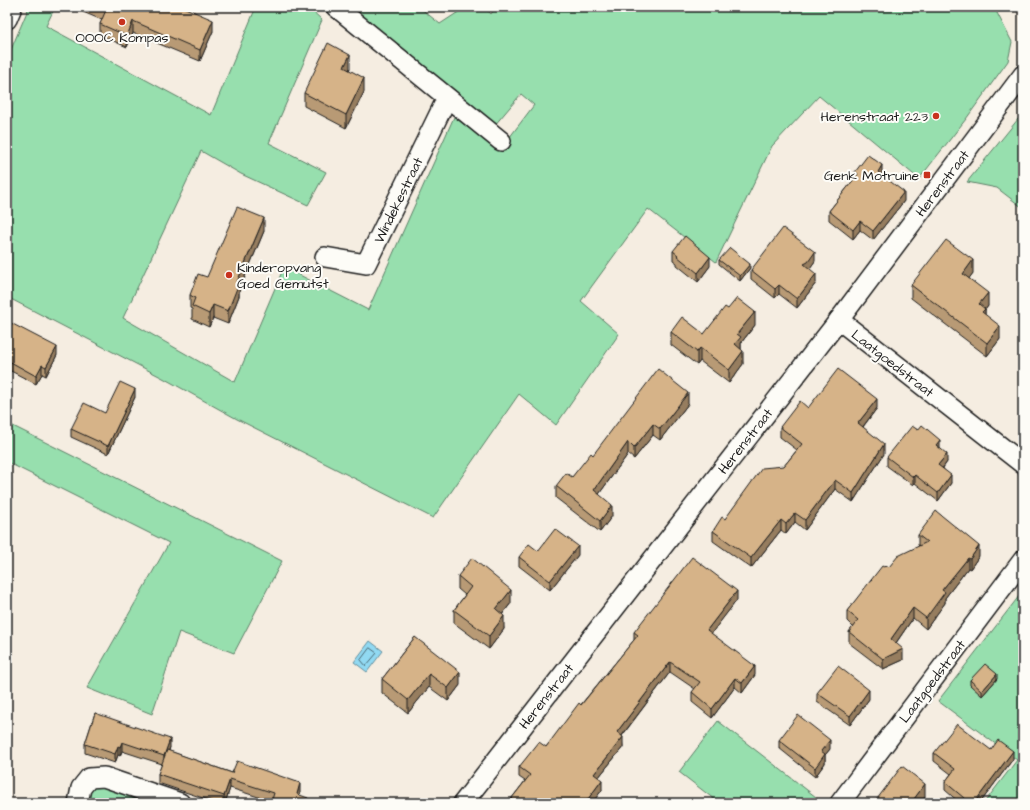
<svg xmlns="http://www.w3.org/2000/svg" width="1030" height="810" font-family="'Architects Daughter',sans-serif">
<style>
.green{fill:#97dfae;stroke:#5a7e65}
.water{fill:#91d9f2;stroke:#628d9c}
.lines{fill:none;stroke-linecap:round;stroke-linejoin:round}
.shore{stroke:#4b6872;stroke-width:1}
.street-casing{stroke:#1c1c1c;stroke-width:22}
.street{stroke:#fdfcf7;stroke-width:19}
.wall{fill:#b89a75;stroke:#1c1c1c}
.shaded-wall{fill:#967d5f;stroke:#1c1c1c}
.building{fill:#d6b388;stroke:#1c1c1c}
.poi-dot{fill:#c8321e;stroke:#fdfcf7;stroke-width:1.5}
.labels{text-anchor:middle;stroke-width:4;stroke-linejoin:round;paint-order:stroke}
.poi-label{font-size:14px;fill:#1c1c1c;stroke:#fdfcf7;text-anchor:end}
.street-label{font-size:14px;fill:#1c1c1c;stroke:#fdfcf7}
</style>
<rect width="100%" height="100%" fill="#f5ede1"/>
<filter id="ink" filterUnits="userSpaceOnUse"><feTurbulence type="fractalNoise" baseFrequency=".025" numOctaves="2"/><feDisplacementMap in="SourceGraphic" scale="8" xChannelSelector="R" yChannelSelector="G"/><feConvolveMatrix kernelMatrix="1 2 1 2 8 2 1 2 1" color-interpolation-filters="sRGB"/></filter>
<g filter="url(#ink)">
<g class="green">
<path d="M29 7H55L46 26 211 115 256 7H308L322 20 269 143 326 172 308 205 241 174 201 151 123 318 235 382 284 267 368 310 454 117 500 150 534 105 521 94 494 126 351 7H419L440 24 466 7H484L491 14 496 7H994L1012 42 1008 61 966 119 919 179 819 96 772 146 716 262 648 209 581 301 619 334 556 425 519 394 433 518 237 419 163 378 7 297V59Z"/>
<path d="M1023 113V208L997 188 967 182Z"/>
<path d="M7 423 282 561 234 653 179 632 152 714 87 688 169 543 7 462Z"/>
<path d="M1023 591V803H984L1017 760 938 701Z"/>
<path d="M718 721 816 797 811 803H719L679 772Z"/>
<path d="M98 784 161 803H87C88 794 90 789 98 784Z"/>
</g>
<path class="water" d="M370 641 383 651 367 672 354 662Z"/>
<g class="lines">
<path class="shore" d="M370 648 377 653 366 666 361 660Z"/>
<defs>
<g id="street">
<path d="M336 7 501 141"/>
<path d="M7 19 12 7"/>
<path d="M325 257 366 264 447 98"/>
<path d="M839 320 1023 464"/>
<path d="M78 803 81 788 89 778 104 777 180 803"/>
<path d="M463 803 839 320 1023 75"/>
<path d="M840 803 1023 560"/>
</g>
</defs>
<use href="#street" class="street-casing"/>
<use href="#street" class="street"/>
</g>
<g class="wall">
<path d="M83 7H183L213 31 200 61 133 33 127 47 100 35V24L102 20 83 12Z"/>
<path d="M350 68 349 70 364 92 346 128 304 106V93Z"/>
<path d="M855 172 882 174V175L904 201 873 240 860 230 853 239 829 220V211L855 178Z"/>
<path d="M264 231 239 291V296L228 324 213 318 209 327 192 319V309L190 308V295L207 277Z"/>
<path d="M673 251 710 266 698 282 677 265V263L673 260Z"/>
<path d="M719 260 750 268 740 281 719 264Z"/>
<path d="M815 261 809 269 816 283 797 308 779 294 775 298 751 279V270Z"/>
<path d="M973 273 969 278 988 306 985 310V314L1000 339 987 356 911 298V285Z"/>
<path d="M728 309 755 325 741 343V349L743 364 729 383 700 361 697 365 671 345V332L704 334Z"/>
<path d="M7 321 57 355 46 376 42 374 36 384 7 369Z"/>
<path d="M135 397 108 454 71 437V429L105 413Z"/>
<path d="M688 404 660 440 653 435 634 459 628 454 599 494 612 516 600 532 556 498V486L572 477 593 455Z"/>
<path d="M808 408H877L863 427 884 454 853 502 835 489 805 530 795 522 786 534 781 530 751 568 713 541V531L725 519 784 466 797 450 780 437V427Z"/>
<path d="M940 448 947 462 943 468 951 483 938 501 915 483 913 485 887 466V457Z"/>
<path d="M918 535 979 556 970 569 968 568 945 598V603L926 629 913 618 896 643 903 660 883 669 849 643V632L853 627 847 621V611L884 567H889L919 546 918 545Z"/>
<path d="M538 551 578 555 550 590 519 566V557Z"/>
<path d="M458 576 511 603 502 615 504 629 489 649 454 623V610L465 595 458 589Z"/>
<path d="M737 600 711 633 755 675 742 693 735 687 712 718 692 702V692L695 689 670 672 622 736 623 747 598 778 602 790 592 803H508L525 781 519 777V767L546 747 634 640V632Z"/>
<path d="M415 637 460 685 448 701 429 687 408 713 382 693V679Z"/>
<path d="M997 679 982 696 970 685V680Z"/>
<path d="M817 693 869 699 850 725 817 702Z"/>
<path d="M95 713 170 747 169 751 232 773 300 792 299 795 308 803 271 801 230 788 225 803H218L158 783V774L162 764 122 751 120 756 118 755 115 763 85 753V744Z"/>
<path d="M779 740 830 749 825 755V763L815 777 779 748Z"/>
<path d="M991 750 1013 759 980 803H960L945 790V782L951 774 934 761V753Z"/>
</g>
<g class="shaded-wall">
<path d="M213 20V31L200 61V50Z"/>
<path d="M133 21V33L127 47V36Z"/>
<path d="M350 55V68L344 80V67Z"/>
<path d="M364 78V92L346 128V115Z"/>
<path d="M882 165V174L878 181V172Z"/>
<path d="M904 192V201L873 240V231Z"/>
<path d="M264 218V231L239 291V296L228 324V311L237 282Z"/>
<path d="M860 221V230L853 239V230Z"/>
<path d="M815 252V261L808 271 804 264Z"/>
<path d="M710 257V266L698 282V273Z"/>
<path d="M973 260V273L963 287V274Z"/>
<path d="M750 264V268L740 281V276Z"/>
<path d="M816 274V283L797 308V299Z"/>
<path d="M779 285V294L775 298V289Z"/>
<path d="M988 293V306L985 310V322L979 304Z"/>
<path d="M213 305V318L209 327V314Z"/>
<path d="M755 312V325L741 343V350L735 344 737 334Z"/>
<path d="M1000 326V339L987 356V343Z"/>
<path d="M57 347V355L46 376V367Z"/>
<path d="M700 348V361L697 365V352Z"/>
<path d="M743 351V364L729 383V370Z"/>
<path d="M42 365V374L36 384V376Z"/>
<path d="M135 389V397L108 454V446Z"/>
<path d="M688 393V404L660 440V429Z"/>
<path d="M877 399V408L858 433V423Z"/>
<path d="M653 424V435L634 459V448Z"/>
<path d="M940 440V448L936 445Z"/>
<path d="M628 442V454L594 501V490Z"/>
<path d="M884 444V454L853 502V493Z"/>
<path d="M947 454V462L938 474V465Z"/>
<path d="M915 475V483L913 485V477Z"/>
<path d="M951 475V483L938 501V493Z"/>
<path d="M835 480V489L805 530V520Z"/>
<path d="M612 505V516L600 532V521Z"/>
<path d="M795 513V522L786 534V524Z"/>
<path d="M781 520V530L751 568V558Z"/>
<path d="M578 546V555L550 590V581Z"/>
<path d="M979 546V556L970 569V559Z"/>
<path d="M968 558V568L945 598V603L926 629V618L942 590Z"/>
<path d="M511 590V603L496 622V609Z"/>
<path d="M737 591V600L707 639V630Z"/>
<path d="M913 608V618L891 650V639Z"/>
<path d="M504 616V629L489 649V636Z"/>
<path d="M903 649V660L883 669V659Z"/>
<path d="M670 662V672L617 742V732Z"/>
<path d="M755 666V675L742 693V683Z"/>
<path d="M460 672V685L448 701V688Z"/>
<path d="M429 674V687L408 713V700Z"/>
<path d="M997 674V679L982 696V691Z"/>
<path d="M735 678V687L712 718V709Z"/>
<path d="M869 690V699L850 725V716Z"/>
<path d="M623 737V747L594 783V774Z"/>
<path d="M170 739V747L164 765V756Z"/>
<path d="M830 740V749L825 755V763L815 777V768L821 751Z"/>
<path d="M122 742V751L120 756V747Z"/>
<path d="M118 746V755L115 763V754Z"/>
<path d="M1013 751V759L980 803H974Z"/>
<path d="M230 779V788L225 803H224V796Z"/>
<path d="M602 780V790L592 803H585Z"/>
<path d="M300 783V792L297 803V794Z"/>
<path d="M925 784V797L921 803H911Z"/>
</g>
<g class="building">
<path d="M99 7H183L213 20 200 50 133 21 127 36 100 24 106 10Z"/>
<path d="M328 43 350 55 344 67 364 78 346 115 304 93Z"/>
<path d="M868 155 882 165 878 172 904 192 873 231 860 221 853 230 829 211 858 174 855 172Z"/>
<path d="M237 207 264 218 237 282 239 283 228 311 213 305 209 314 192 306 195 298 190 295 198 274 207 277Z"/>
<path d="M783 228 815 252 808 262 804 264 816 274 797 299 779 285 775 289 751 270Z"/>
<path d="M685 236 710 257 698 273 677 256 678 255 673 251Z"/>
<path d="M946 240 973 260 963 274 988 293 979 304 985 309 982 312 1000 326 987 343 911 285Z"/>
<path d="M730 248 750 264 740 276 719 260Z"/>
<path d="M737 298 755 312 737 334 741 337 735 344 743 351 729 370 700 348 697 352 671 332 682 317 704 334 725 307 728 309Z"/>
<path d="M7 321 57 347 46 367 42 365 36 376 7 360Z"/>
<path d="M658 369 688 393 660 429 653 424 634 448 628 442 594 490 612 505 600 521 556 486 566 473 572 477 591 453 593 455Z"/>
<path d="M838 369 877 399 858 423 884 444 853 493 835 480 805 520 795 513 786 524 781 520 751 558 713 531 722 517 725 519 762 468 784 466 802 444 780 427 800 401 808 408Z"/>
<path d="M120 382 135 389 108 446 71 429 84 403 105 413Z"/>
<path d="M922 425 940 440 936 445 947 454 938 465 951 475 938 493 915 475 913 477 887 457 912 426 918 430Z"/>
<path d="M936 511 979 546 970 559 968 558 942 590 945 592 926 618 913 608 891 639 903 649 883 659 849 632 858 620 847 611 882 566 884 567 886 565 889 567 898 556 927 542 918 535Z"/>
<path d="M555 529 578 546 550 581 519 557 529 544 538 551Z"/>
<path d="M692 557 737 591 707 630 755 666 742 683 735 678 712 709 692 692 700 682 670 662 617 732 623 737 594 774 602 780 585 803H508L530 775 519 767 539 742 546 747 579 703 581 705 638 635 634 632Z"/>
<path d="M472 558 511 590 496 609 504 616 489 636 454 610 471 587 458 576Z"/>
<path d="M415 637 460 672 448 688 429 674 408 700 382 679Z"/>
<path d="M985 664 997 674 982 691 970 680Z"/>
<path d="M838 666 869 690 850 716 817 693Z"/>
<path d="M95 713 170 739 164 756 122 742 120 747 118 746 115 754 85 744Z"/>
<path d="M798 715 830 740 821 751 825 754 815 768 779 740Z"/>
<path d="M957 724 991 750 998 740 1013 751 974 803H970L945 782 955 769 934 753Z"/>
<path d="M167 750 232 773 237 761 300 783 297 794 308 798 306 803H271L274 793 230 779 224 796 158 774Z"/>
<path d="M902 766 925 784 911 803H874Z"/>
<path d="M367 800 376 803H365Z"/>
</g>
</g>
<g class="poi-dot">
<circle cx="122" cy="22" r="4"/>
<circle cx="936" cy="116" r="4"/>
<rect x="923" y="171" width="8" height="8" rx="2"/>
<circle cx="229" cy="275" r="4"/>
</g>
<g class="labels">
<g class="poi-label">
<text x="122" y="42" text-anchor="middle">OOOC Kompas</text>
<text x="928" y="121">Herenstraat 223</text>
<text x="919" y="180">Genk Motruine</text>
<text x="237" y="272" text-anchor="start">Kinderopvang<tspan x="237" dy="16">Goed Gemutst</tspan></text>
</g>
<g class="street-label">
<text transform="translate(942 183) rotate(-53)" y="5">Herenstraat</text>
<text transform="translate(398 200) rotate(-64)" y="5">Windekestraat</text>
<text transform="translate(893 363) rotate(38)" y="5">Laatgoedstraat</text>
<text transform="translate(745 441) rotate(-52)" y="5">Herenstraat</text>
<text transform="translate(932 681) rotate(-53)" y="5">Laatgoedstraat</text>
<text transform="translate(546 696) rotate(-52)" y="5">Herenstraat</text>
</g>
</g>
<rect width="1030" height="810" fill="none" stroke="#fdfcf7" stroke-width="24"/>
<rect x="12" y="12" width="1006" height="786" fill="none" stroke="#1c1c1c" stroke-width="1.5" filter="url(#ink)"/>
</svg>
